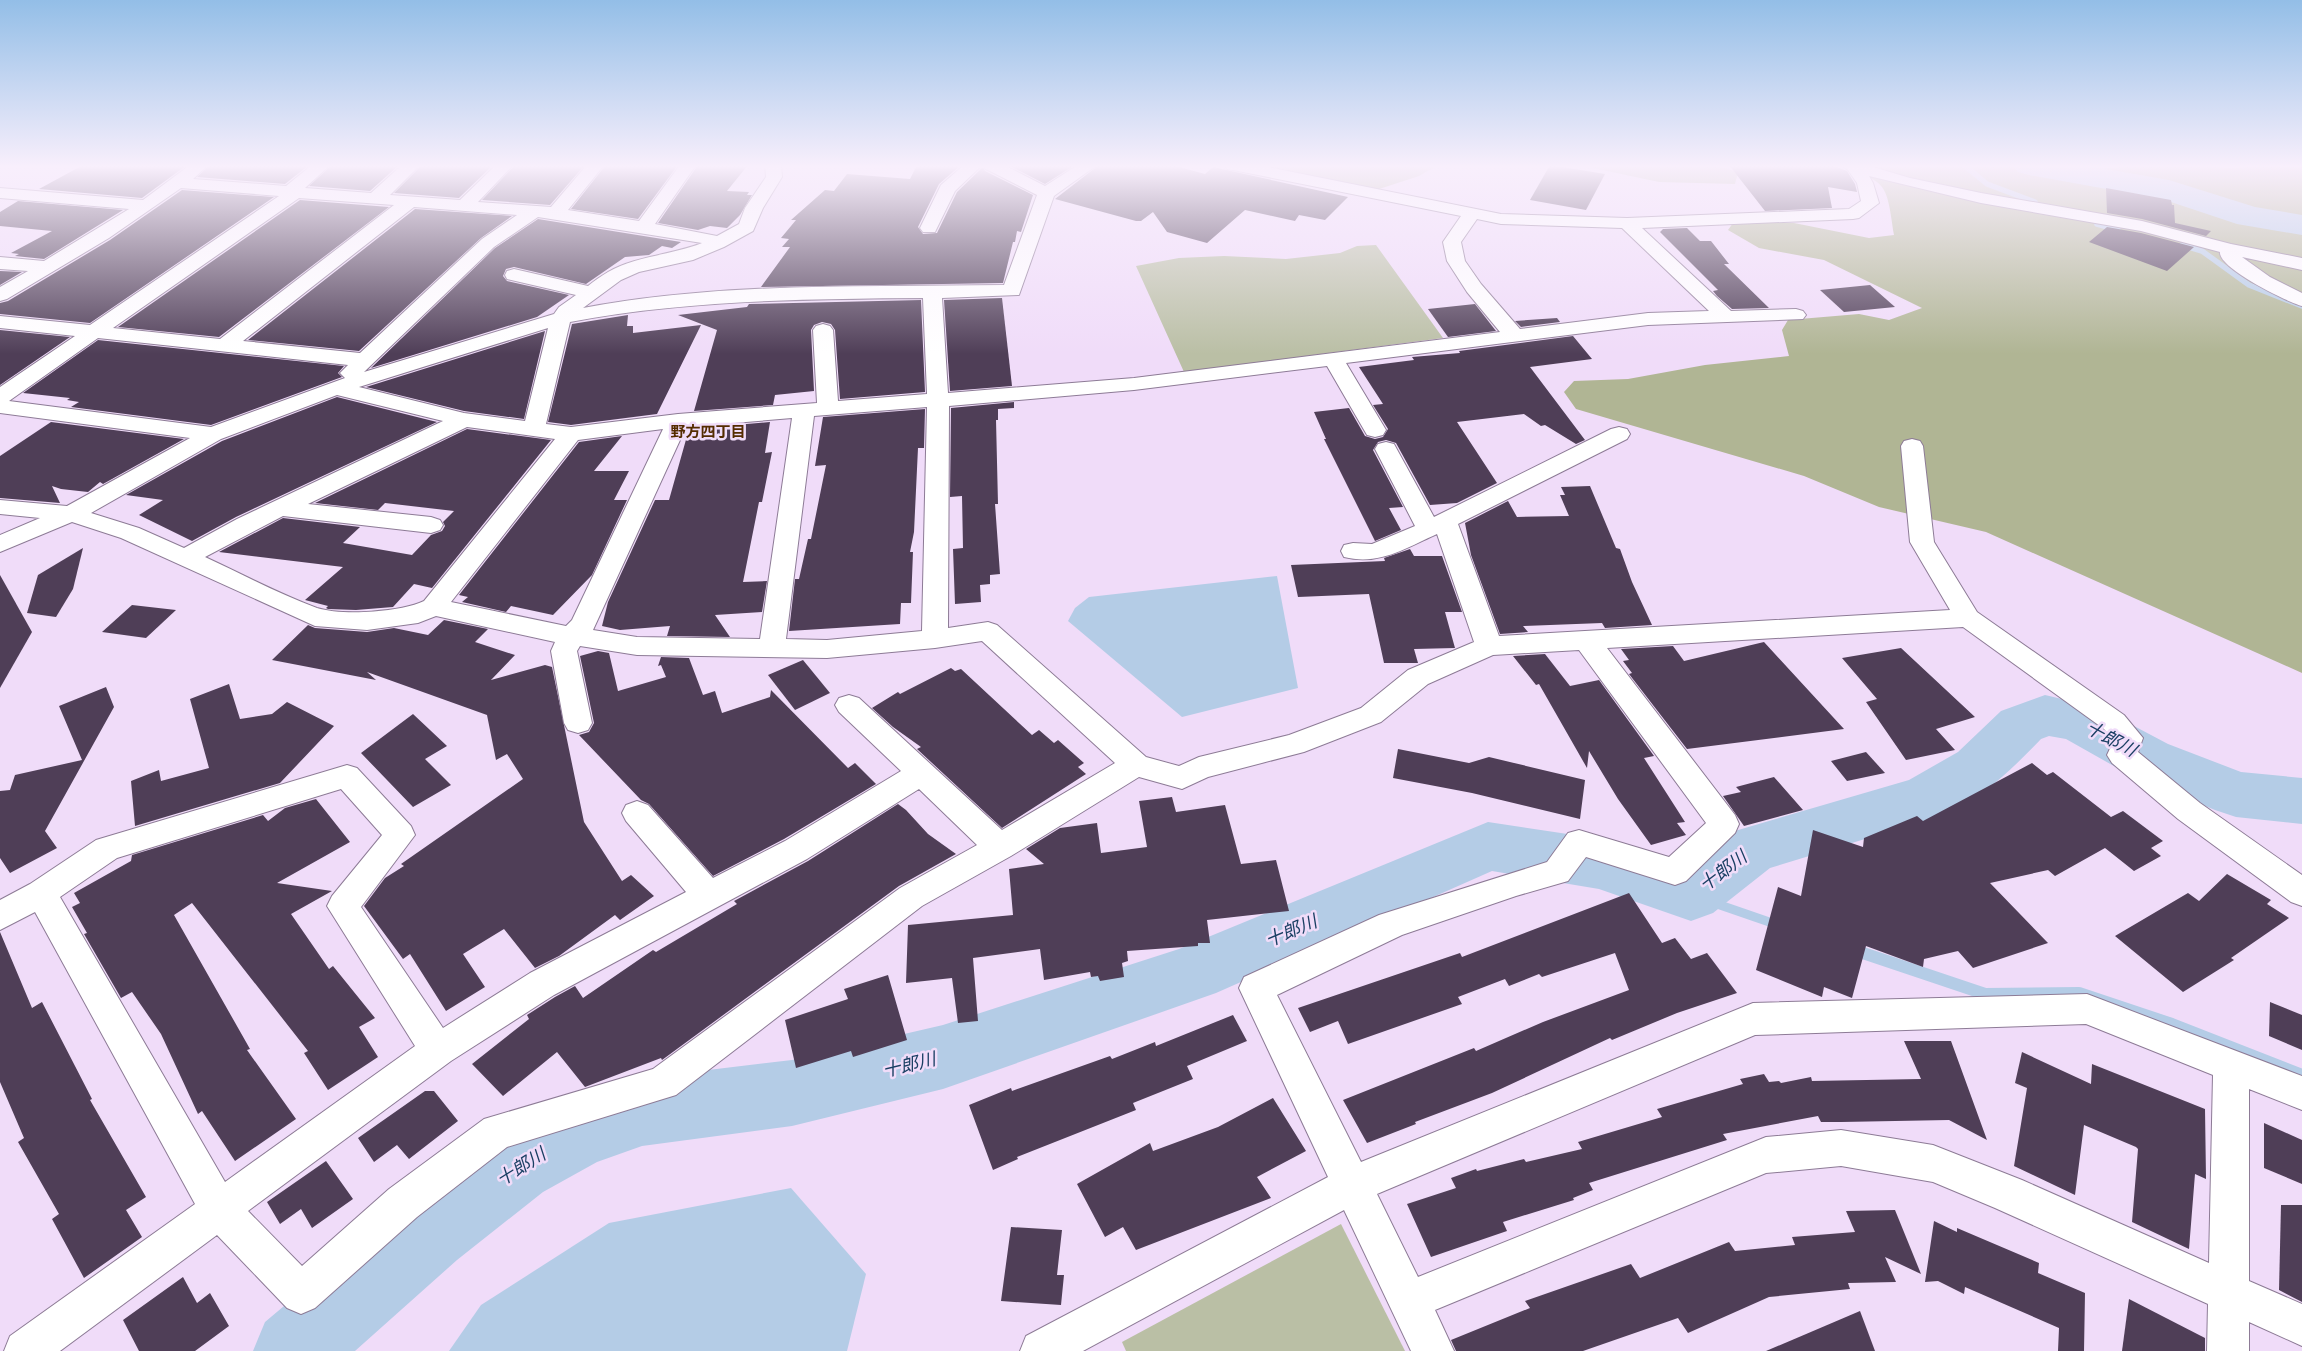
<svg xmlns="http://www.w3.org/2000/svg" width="2302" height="1351" font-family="Cabin,'Noto Sans JP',sans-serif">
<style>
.green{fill:#babfa5}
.forest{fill:#b0b594}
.water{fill:#b4cce6}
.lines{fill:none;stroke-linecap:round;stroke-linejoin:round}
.stream-far2{stroke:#b4cce6;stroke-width:5.5}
.stream-far1{stroke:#b4cce6;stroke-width:9}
.stream{stroke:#b4cce6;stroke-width:12}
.river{fill:#b4cce6;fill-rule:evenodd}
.building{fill:#4f3e57}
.minor-casing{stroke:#8d7b96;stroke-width:2}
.minor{fill:#fff;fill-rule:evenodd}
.labels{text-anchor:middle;stroke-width:5;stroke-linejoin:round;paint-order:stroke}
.neighbourhood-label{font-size:15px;font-weight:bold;fill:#542c00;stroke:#f0dcf9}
.near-water-label{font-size:18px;font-style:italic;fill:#1a3f63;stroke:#f0dcf9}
</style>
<rect width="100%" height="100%" fill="#f0dcf9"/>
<g class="green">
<path d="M1376 245 1443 338 1184 372 1136 266 1179 258 1224 256 1286 259 1340 253 1357 246Z"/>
<path d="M1341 1224 1405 1351H1126L1122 1342Z"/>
</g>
<g class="forest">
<path d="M1438 165 1419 176 1376 190 1262 166Z"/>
<path d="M1579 165H1714L1738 172 1735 184 1659 182Z"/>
<path d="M1835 165H2018L2043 168 2091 169 2147 165H2195L2234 168 2262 165H2302V673L1986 532 1879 507 1804 476 1576 409 1564 392 1574 381 1628 379 1705 365 1789 356 1782 330 1788 320 1859 314 1889 320 1922 308 1824 260 1759 248 1728 230 1733 223H1794L1869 238 1894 235C1886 179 1887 183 1835 165Z"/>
</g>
<g class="water">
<path d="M1277 576 1298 688 1182 717 1068 621 1075 608 1089 597Z"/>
<path d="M791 1188 866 1274 847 1351H449L481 1305 609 1223Z"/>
</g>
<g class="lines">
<g class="stream-far2">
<path d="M1964 165 1987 184 2035 202"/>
<path d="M2097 224 2118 230"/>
<path d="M2182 245 2202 251 2249 285 2302 306"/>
</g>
<path class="stream-far1" d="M1691 895 1778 925"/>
<path class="stream" d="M1854 950 1985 994 2079 993 2172 1024 2302 1075"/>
<g class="river">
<path d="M2013 165H2083L2169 180 2255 207 2302 215V235L2237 224 2162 199 2029 175 2018 172Z"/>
<path d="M2045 695 2100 708 2168 744 2241 772 2302 778V824L2236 817 2215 810 2128 774 2066 739 2049 736 2041 739C2011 770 1986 795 1947 814L1770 868 1713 913 1691 921 1599 889 1492 871 1216 993 943 1089 792 1126 642 1146 597 1162 543 1192 457 1260 355 1351H253L265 1322 403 1206 491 1140 550 1110 576 1100 642 1078 792 1060 943 1025 1179 949 1488 822 1601 839 1683 866 1728 833 1909 780 1958 752 2001 711Z"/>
</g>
</g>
<g class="building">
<path d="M83 165H187L142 198 39 189Z"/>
<path d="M210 165H309L285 184 197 177Z"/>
<path d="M332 165H399L370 191 309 186Z"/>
<path d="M422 165H493L459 198 394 193Z"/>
<path d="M515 165H552L584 166 550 205 482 200Z"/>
<path d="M611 165H678L638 219 571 209 605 166Z"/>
<path d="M698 165H748L727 191 749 192 747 195H752L740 215 727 228 710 226 698 230 658 223Z"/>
<path d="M917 165H961L939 184 918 227 923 234 937 233 957 192 983 167 985 171 1033 195 1021 232 1017 231 1015 242H1013L1003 283 761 287 790 247H782L789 239 781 238 796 220H791L825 190 834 191 847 174 910 179Z"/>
<path d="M1008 165H1075L1045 184Z"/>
<path d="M1099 165H1172L1205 174 1213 167 1348 197 1325 220 1299 215 1295 221 1245 210 1207 243 1167 232 1153 212 1141 221H1136L1055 199Z"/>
<path d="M1550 165 1605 174 1586 210 1530 200Z"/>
<path d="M1729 165H1832L1847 171 1855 184 1857 192 1828 187 1832 208 1765 211Z"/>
<path d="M2106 188 2171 200 2172 205H2174L2175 223 2211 231 2206 236 2142 219 2107 213Z"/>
<path d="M182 190 274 197 90 323 0 314V303L8 301 110 240Z"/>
<path d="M300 200 389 207 219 337 118 327Z"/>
<path d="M18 201 123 210 44 259 15 256 19 254 11 253 52 231 0 226V212Z"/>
<path d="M415 209 512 216 481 238 359 351 248 340Z"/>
<path d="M538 219 681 242 672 248 662 246 649 255 625 257 586 284 514 267 506 269 503 276 507 281 569 295 537 317 371 368 495 248Z"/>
<path d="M2107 227 2141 233 2194 247 2167 271 2089 242Z"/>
<path d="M1687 228 1700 241H1711L1729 264H1724L1769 308 1732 309 1717 296 1713 291 1718 290 1660 232 1663 229Z"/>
<path d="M0 271 22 272 0 285Z"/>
<path d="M1870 285 1895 307 1844 312 1820 290Z"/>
<path d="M1002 298 1012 386 950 391 944 300Z"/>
<path d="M921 300 925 392 840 399 835 330 831 324 822 322 814 325 811 330 814 391 775 395 773 405 694 411 717 330 678 315 747 307 749 304Z"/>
<path d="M1475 304 1496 331 1448 337 1428 309Z"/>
<path d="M628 315 627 326H633V333L701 325 657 414 571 425 548 422 572 324Z"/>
<path d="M1557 318 1560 322 1521 327 1515 321Z"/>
<path d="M0 330 70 337 0 385Z"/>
<path d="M545 331 524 419 464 411 366 387Z"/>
<path d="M1573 336 1592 359 1530 367 1585 440 1576 444 1545 425 1541 426 1524 414 1457 422 1497 483 1457 503 1430 505 1396 443 1386 440 1378 442 1373 450 1403 507 1389 508 1401 530 1375 541 1324 439H1326L1314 412 1349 408 1365 436 1375 439 1383 437 1388 429 1373 405 1383 404 1359 367 1414 360 1412 357 1460 353 1459 351Z"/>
<path d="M98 340 344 366 338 373 342 377 211 425 71 407 79 402 67 400 70 398 23 393Z"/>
<path d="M337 397 437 422 236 517 192 541 139 515 163 500 126 495 222 441Z"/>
<path d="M1014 402V408L998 409V420H996L998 504H995L1000 574 990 575V584L980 585 981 602 955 604 953 549 963 548 962 496 950 497 951 408Z"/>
<path d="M925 409 924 448H918L914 532 910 552H913L911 603H901L900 624 789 631 795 579H799L808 539H811L826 465 815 466 823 417Z"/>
<path d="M51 422 184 439 103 484 100 482 88 492 61 489 52 486 60 503 0 498V456Z"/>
<path d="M770 422 765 453 772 452 762 502H759L743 582 767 581 762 612 715 615 730 637 667 636 670 626 620 630 602 626 608 602 655 500H669L689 429Z"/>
<path d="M467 429 551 440 432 588 414 584 393 607 356 610 328 609 326 608 328 606 305 600 343 567 219 552 283 518 360 527 343 543 412 555 431 535 442 531 445 526 443 522 454 511 385 503 378 510 315 503Z"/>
<path d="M622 436 594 471H629L614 500H627L592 575 553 615 511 606 506 612 462 602 468 597 459 595 579 442Z"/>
<path d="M1590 486 1616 548 1620 549 1632 582 1652 625 1605 628 1602 623 1523 626 1528 632 1500 634 1471 555 1465 523 1508 501 1517 517 1569 516 1560 495H1565L1561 487Z"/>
<path d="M83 548 73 589 56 617 27 613 38 575Z"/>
<path d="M1410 549 1414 556H1442L1462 612H1445L1455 648 1414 649 1418 663H1384L1369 594 1298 597 1291 565 1385 561 1384 558Z"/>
<path d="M0 575 32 632 0 688Z"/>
<path d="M132 605 176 610 146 638 102 632Z"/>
<path d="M444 620 488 629 475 642 515 655 491 680 545 665 552 667 584 822 622 881 631 875 654 896 620 920 615 915 559 956 535 968 504 929 463 954 485 987 446 1011 410 954 403 959 364 906 385 878 404 866 401 864 523 779 507 754 496 760 487 715 367 672 376 680 272 660 308 625 315 628 367 632 394 628 428 635Z"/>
<path d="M1764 642 1844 729 1687 749 1629 674 1632 673 1623 661 1629 660 1621 649 1673 646 1684 661Z"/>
<path d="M1901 648 1975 717 1936 729 1955 750 1906 760 1866 702 1877 699 1842 658Z"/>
<path d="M598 651 609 653 618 691 666 677 661 665 658 666 661 657 689 658 703 695 715 691 722 713 770 697 771 690 848 768 855 763 876 784 784 839 713 876 649 804 641 800 579 735 589 732 594 723 580 656Z"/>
<path d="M1545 654 1570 686 1599 680 1654 756 1644 758 1685 822 1677 823 1686 835 1651 845 1618 799 1589 751 1587 768 1539 684 1536 685 1513 656Z"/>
<path d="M803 660 830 693 795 710 768 675Z"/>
<path d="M951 668 955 671 961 669 1032 735 1039 730 1054 743 1058 740 1084 763 1078 767 1086 774 1002 828 917 749 921 747 893 727 872 708 898 692 900 694Z"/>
<path d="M229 684 240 719 272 714 287 702 334 726 280 783 135 826 131 781 159 770 161 781 209 768 190 699Z"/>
<path d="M106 687 114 707 45 831 57 848 10 873 0 858V791L10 790 15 775 82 760 59 706Z"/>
<path d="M413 714 447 746 425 759 451 785 413 807 361 753Z"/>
<path d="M1398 749 1469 763 1489 757 1585 780 1580 819 1472 793 1393 778Z"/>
<path d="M1866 752 1885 773 1847 781 1831 761Z"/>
<path d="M2032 763 2047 775 2053 772 2111 817 2123 811 2163 841 2151 848 2161 856 2134 871 2105 848 2055 876 2048 870 1990 883 2048 943 1973 968 1958 951 1924 959 1923 967 1866 946 1852 998 1824 987 1822 997 1756 970 1778 887 1801 896 1813 830 1863 847 1864 838 1917 816 1923 821Z"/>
<path d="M1774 777 1803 810 1744 826 1723 796 1741 792 1736 787Z"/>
<path d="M1172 797 1176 812 1225 805 1241 864 1276 860 1289 911 1207 920 1210 943H1198V946L1127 951 1128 961 1122 963 1124 977 1100 981 1098 976 1091 977 1090 972 1044 980 1040 949 973 958 978 1021 958 1023 952 978 906 983 908 925 1013 915 1009 869 1044 864 1026 849 1060 828 1097 823 1101 853 1147 847 1139 801Z"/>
<path d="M316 799 350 842 277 883 332 891 291 914 329 969 333 966 375 1018 359 1027 378 1057 328 1090 304 1053 308 1051 192 903 174 915 250 1049 247 1050 296 1119 235 1161 202 1111 198 1114 161 1034 132 992 121 998 84 934 87 933 72 907 80 903 74 893 131 861 132 855 263 815 268 821 285 808Z"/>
<path d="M898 804 906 810 928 834 956 854 899 886 662 1060 661 1058 585 1087 557 1052 503 1096 472 1064 529 1019 527 1015 555 997 575 986 583 998 653 950 656 952 737 904 734 901 808 861Z"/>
<path d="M2227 874 2271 900 2267 904 2289 918 2231 958 2234 960 2183 992 2115 936 2188 893 2199 901Z"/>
<path d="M1629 893 1662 943 1675 938 1691 959 1707 953 1737 993 1677 1013 1612 1040 1610 1038 1492 1093 1415 1122 1416 1124 1367 1143 1343 1100 1474 1048 1476 1051 1543 1022 1629 990 1615 953 1542 977 1539 974 1509 986 1505 979 1458 997 1462 1004 1348 1044 1338 1021 1310 1032 1298 1008 1460 953 1462 957Z"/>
<path d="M0 932 32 1008 42 1002 92 1099 90 1100 146 1197 126 1210 142 1237 84 1278 52 1219 59 1214 18 1142 24 1138 0 1082Z"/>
<path d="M888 975 907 1040 853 1057 851 1051 796 1068 785 1020 848 999 844 989Z"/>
<path d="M2270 1002 2302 1015V1050L2269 1036Z"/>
<path d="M1233 1015 1247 1041 1187 1066 1193 1079 1133 1103 1136 1110 1017 1157 1018 1159 993 1170 969 1105 1011 1088 1012 1091 1110 1056 1112 1059 1155 1042 1156 1046Z"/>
<path d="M1904 1041H1951L1987 1140 1949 1120 1841 1122H1821L1818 1116 1723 1134 1727 1140 1589 1183 1593 1190 1573 1198 1574 1200 1503 1222 1507 1231 1431 1257 1407 1204 1456 1188 1451 1178 1476 1169 1477 1171 1524 1159 1526 1162 1582 1149 1578 1142 1662 1117 1657 1109 1743 1084 1740 1079 1764 1074 1769 1082 1779 1081 1781 1083 1811 1077 1812 1081 1921 1079Z"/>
<path d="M2022 1052 2091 1084 2092 1064 2205 1109 2206 1179 2195 1174 2189 1249 2132 1222 2138 1149 2136 1147 2084 1125 2075 1195 2014 1166 2027 1088 2015 1083Z"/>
<path d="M425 1091H434L458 1121 409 1159 397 1145 374 1162 358 1138Z"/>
<path d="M1273 1098 1306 1151 1257 1177 1271 1198 1136 1250 1123 1227 1105 1237 1077 1184 1150 1143 1153 1151 1218 1127Z"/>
<path d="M2264 1123 2302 1140V1184L2264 1168Z"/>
<path d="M326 1161 353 1199 312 1228 301 1209 280 1224 267 1202Z"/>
<path d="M2281 1205H2302V1302L2279 1290Z"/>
<path d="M1895 1210 1921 1274 1885 1257 1896 1282 1848 1283 1850 1289 1769 1297 1688 1333 1678 1318 1583 1351H1456L1451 1340 1530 1308 1525 1301 1631 1264 1640 1278 1729 1242 1735 1251 1795 1245 1792 1237 1855 1232 1846 1211Z"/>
<path d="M1934 1221 1957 1232V1228L2039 1263 2038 1273 2085 1293 2084 1351H2058L2059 1328 1965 1287 1964 1294 1938 1281 1925 1282Z"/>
<path d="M1011 1227 1062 1230 1057 1275H1064L1061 1305 1001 1301Z"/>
<path d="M183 1277 197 1303 210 1293 229 1326 195 1351H139L123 1320Z"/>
<path d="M2129 1299 2205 1338V1351H2122Z"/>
<path d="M1860 1311 1875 1351H1766Z"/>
</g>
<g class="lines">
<defs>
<g id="minor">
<path d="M190 165H208L193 179 286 186 312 165H330L305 188 371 193 402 165H420L390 195 460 200 496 165H513L478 202 551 207 587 165H604L568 210 639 221 680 165H696L655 224 717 236 739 224 745 208 766 177 765 165H781L782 177 763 208 753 231 724 247 693 260 639 272 621 280 583 308C721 282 864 287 1004 285L1037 195 986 169 984 165H1004L1045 186 1078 165H1097L1054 196 1019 295 942 298 948 393 1134 378 1500 332 1467 292 1447 261 1443 242 1461 216 1233 170 1227 169 1225 165H1257L1501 214 1627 218 1849 209 1861 201 1857 183 1848 170 1841 165H1866L1910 178 1981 193 2142 221 2231 244 2302 258V270L2242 257 2270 277 2302 293V306C2287 302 2218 268 2220 252L2141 231 1981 203 1869 176 1873 183 1879 203 1859 218 1853 219 1642 228 1731 311 1796 309 1803 311 1806 315 1803 319 1648 325 1346 363 1386 430 1383 435 1375 437 1367 435 1327 366 1134 390 949 406 948 628 988 622 997 625 1146 757 1179 766 1199 757 1289 735 1361 708 1408 670 1474 642 1437 534C1406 548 1379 566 1344 557L1341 551 1344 545 1353 543 1372 544 1415 526 1375 449 1378 444 1386 442 1394 444 1434 517 1611 429 1619 427 1627 429 1630 434 1627 439 1458 524 1499 636 1950 610 1910 542 1901 446 1904 441 1912 439 1920 441 1923 446 1934 542 1977 612 2124 715 2143 738 2138 752 2200 803 2302 875V906L2291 902 2178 819 2112 763 2107 755 2114 740 2104 729 1963 627 1607 648 1735 815 1739 824 1735 833 1686 881 1675 885 1586 857 1568 881 1516 896 1402 935 1277 995 1361 1162 1753 1003 2087 994 2302 1076V1110L2249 1089V1281L2302 1304V1346L2249 1322V1351H2207L2208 1304 1995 1208 1933 1182 1841 1166 1766 1173 1435 1310 1454 1351H1411L1344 1210 1083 1351H1020L1026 1336 1328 1177 1239 988 1244 977 1379 915 1547 862 1568 833 1579 830 1669 857 1706 823 1579 650 1493 655 1428 684 1381 722 1304 752 1208 777 1182 789 1139 777 1011 856 922 906 676 1095 507 1147 417 1217 315 1308 301 1314 287 1308 217 1235 60 1351H4L10 1336 195 1204 35 912 0 930V900L30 884 96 840 347 765 357 768 411 826 415 835 361 907 443 1028 530 973 686 892 626 821 622 813 626 805 637 801 648 805 713 878 785 841 901 771 839 712 835 705 839 698 849 695 859 698 1002 830 1115 763 982 641 935 648 827 658 637 655 580 646 577 651 592 723 588 730 578 733 568 730 564 723 551 651 555 642 436 616 418 623 367 630 315 626 121 538 72 522 0 552V535L40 518 0 514V500L67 506 190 438 0 413V387L75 336 0 328V316L90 325 279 196 181 188 109 238 7 299 0 301V287L28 271 0 269V257L44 261 129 209 0 198V188L143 200ZM299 198 394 205 220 339 113 328ZM414 207 517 215 482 239 360 353 243 341ZM538 217 702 243C672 255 636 256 608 272 601 276 594 281 588 286L514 269 507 271 505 275 507 279 576 295 559 307 554 314 364 372 494 247ZM1477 219 1501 224 1622 228 1709 311 1648 313 1520 329 1481 284 1465 261 1461 242ZM923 298 927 394 838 401 833 330 830 326 823 324 816 326 813 330 817 403 678 414 571 427 546 424 570 322C686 300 804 299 923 298ZM548 328 525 421 464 413 359 387ZM98 338 348 365 340 373 345 378 211 427 9 401ZM337 395 443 421 237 519 184 548 139 528 91 513 221 439ZM927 407 922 631 827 640 786 639 814 416ZM792 418 760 639 637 637 593 630 686 427ZM467 427 555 439 424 601C401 612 342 616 317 608 279 594 242 574 205 557L283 516 431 533 440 530 443 525 440 520 431 517 308 504ZM663 429 572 620 566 626 451 602 578 440ZM341 789 382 835 332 896 327 906 415 1046 225 1182 60 897 117 858ZM919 789 977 845 900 888 653 1069 484 1119 389 1189 302 1266 248 1211 451 1061 554 995 807 859ZM2086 1024 2213 1075 2209 1263 2022 1180 1933 1145 1841 1130 1766 1137 1418 1277 1377 1194 1755 1035Z"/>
<path d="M964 165H982L955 191 935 232H923L920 228 941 185Z"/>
</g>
</defs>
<use href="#minor" class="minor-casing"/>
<use href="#minor" class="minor"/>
</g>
<linearGradient id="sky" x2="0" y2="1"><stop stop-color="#93bee7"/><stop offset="0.47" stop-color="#f8effc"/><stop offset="1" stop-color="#f8effc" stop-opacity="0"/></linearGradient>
<rect width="2302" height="354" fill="url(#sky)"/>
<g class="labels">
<g class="neighbourhood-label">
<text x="708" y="437">野方四丁目</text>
</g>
<g class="near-water-label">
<text transform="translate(2111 739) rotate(28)" y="6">十郎川</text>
<text transform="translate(1723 871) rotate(-37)" y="6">十郎川</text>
<text transform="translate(1291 931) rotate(-23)" y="6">十郎川</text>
<text transform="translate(909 1065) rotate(-14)" y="6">十郎川</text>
<text transform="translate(521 1167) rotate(-32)" y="6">十郎川</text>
</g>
</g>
</svg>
